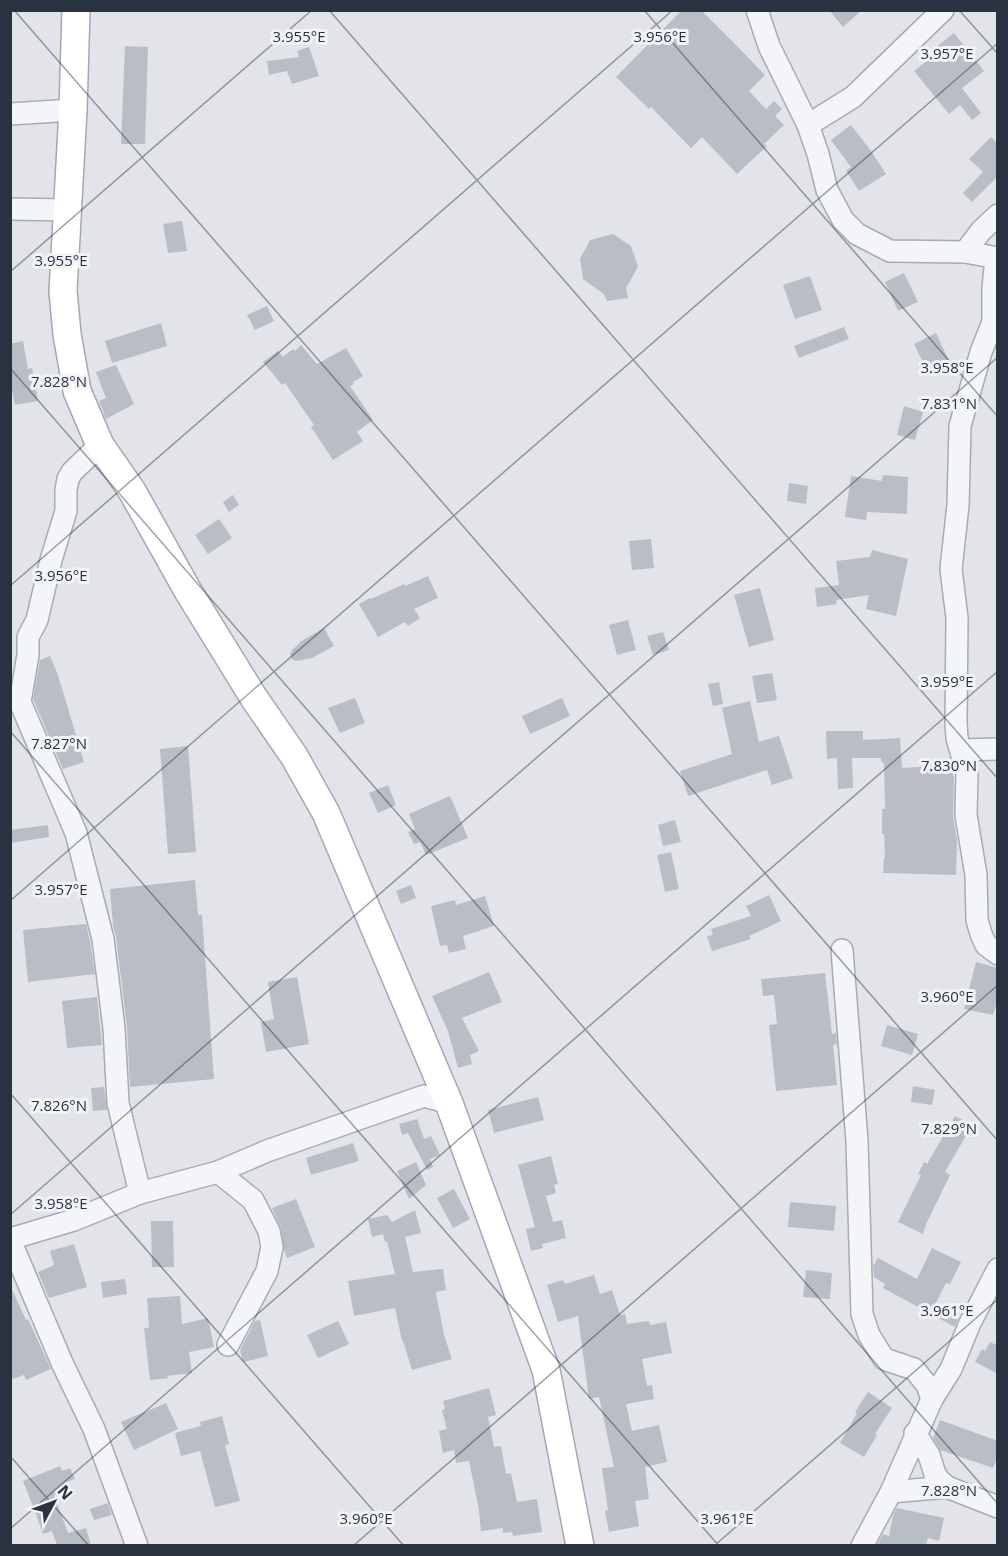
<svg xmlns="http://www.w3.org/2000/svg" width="1008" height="1556" font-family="'Open Sans',sans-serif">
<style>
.building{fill:#b9bdc5}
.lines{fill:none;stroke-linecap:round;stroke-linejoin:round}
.minor-casing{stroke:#a7abb3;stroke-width:24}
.major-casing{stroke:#a2a8b4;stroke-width:30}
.minor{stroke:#f4f5f8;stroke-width:21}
.major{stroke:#fff;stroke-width:27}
.ticks{fill:none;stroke:#2b323f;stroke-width:1.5;stroke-opacity:0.45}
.ticks-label{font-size:15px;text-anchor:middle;fill:#2b323f;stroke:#f1f3f7;stroke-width:6;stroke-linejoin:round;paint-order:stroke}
</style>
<rect width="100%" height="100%" fill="#e2e4e9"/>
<g class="building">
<path d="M682 10H701L735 44 765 75 749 91 766 109 774 101 782 109 775 116 784 125 764 144 767 146 737 174 702 137 691 148 651 107 649 109 616 77Z"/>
<path d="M829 10H862L843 27Z"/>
<path d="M954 33 984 71 962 88 981 113 972 120 960 105 949 114 914 71 938 52 935 48Z"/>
<path d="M125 46 148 47 145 144H121Z"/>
<path d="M309 47 319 76 292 84 287 71 269 75 267 61 299 57 297 51Z"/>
<path d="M851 125 871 151 886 174 859 191 846 171 851 167 831 140Z"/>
<path d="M991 137 998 144V176L972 202 963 193 983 172 969 159Z"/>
<path d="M182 221 187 251 168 253 163 224Z"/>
<path d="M613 234 631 246 638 267 626 288 628 298 607 301 604 294 583 279 580 259 590 240Z"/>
<path d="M904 273 918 302 898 311 885 282Z"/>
<path d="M810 276 822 310 795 319 783 285Z"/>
<path d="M267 306 274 321 255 330 247 315Z"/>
<path d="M161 323 167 346 112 363 105 341Z"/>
<path d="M844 327 849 339 799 358 794 346Z"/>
<path d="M936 333 949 361 945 363 947 366 929 375 914 344Z"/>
<path d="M23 341 28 369 32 368 38 401 15 405 10 380V344Z"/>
<path d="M301 345 317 364 346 348 363 376 353 382 354 384 350 386 373 420 357 432 363 441 333 460 311 427 314 425 285 383 282 385 263 362 278 351 283 357 293 349 295 351Z"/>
<path d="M116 365 134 404 106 419 99 401 106 398 96 372Z"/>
<path d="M904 406 923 412 915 440 897 435Z"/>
<path d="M883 475 908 477 907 514 867 512 866 520 845 517 851 476 882 481Z"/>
<path d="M789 483 808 486 806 504 787 501Z"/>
<path d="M233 495 239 505 229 512 223 502Z"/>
<path d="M219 519 232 538 208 554 195 535Z"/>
<path d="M651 539 654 568 632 570 629 541Z"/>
<path d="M872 550 908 559 896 616 866 609 869 595 836 600 837 604 817 607 815 588 839 585 836 561 870 557Z"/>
<path d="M428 576 438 598 414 609 420 618 408 626 405 622 378 637 359 604 370 598 371 599 404 584 405 586Z"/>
<path d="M760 588 774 640 749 647 734 595Z"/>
<path d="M628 620 636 650 617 655 609 625Z"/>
<path d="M324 628 334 646 312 658 296 661 292 659 290 654 292 650 300 643V642Z"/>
<path d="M663 632 669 650 653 655 647 636Z"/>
<path d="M50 656 58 675 84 762 63 769 33 699 40 660Z"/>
<path d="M772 673 777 700 757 703 752 676Z"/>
<path d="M719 682 723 704 713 706 708 684Z"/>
<path d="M355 698 365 723 340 733 328 708Z"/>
<path d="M562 698 570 716 530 734 522 716Z"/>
<path d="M750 701 759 742 779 736 793 778 772 785 767 770 688 796 680 771 732 754 722 708Z"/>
<path d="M826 731H863V740L900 738 902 768 951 765 954 778 953 817 957 840 956 875 883 873 884 858H885L884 834H882V809H885L884 763H882L881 758H852L853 788 838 789 837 758 827 759Z"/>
<path d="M188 746 196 852 168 854 160 749Z"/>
<path d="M388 785 396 805 378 813 369 793Z"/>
<path d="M450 796 468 838 426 855 420 842 414 844 408 832 415 829 409 814Z"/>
<path d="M675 820 681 842 663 846 658 825Z"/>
<path d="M48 825 49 837 10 843V830Z"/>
<path d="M671 852 679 889 665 892 657 855Z"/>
<path d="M195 880 198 915H202L214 1079 130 1087 127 1026 116 937 113 925 110 889Z"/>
<path d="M411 885 416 898 401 904 396 891Z"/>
<path d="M769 895 781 921 749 936 751 939 712 951 707 936 713 935 711 929 751 916 746 906Z"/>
<path d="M485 896 494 926 463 936 466 949 449 953 447 945 440 946 431 906 455 900 456 905Z"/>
<path d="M86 924 90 941 95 974 28 982 23 930Z"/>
<path d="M976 962 998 968V999L993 1015 964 1009Z"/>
<path d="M489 972 502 1002 462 1018 479 1051 470 1055 472 1064 458 1068 448 1031 432 996Z"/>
<path d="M825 973 832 1034 836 1033 837 1044 833 1045 837 1085 776 1091 769 1025 777 1024 774 995 763 996 761 979Z"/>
<path d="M297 977 309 1044 266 1052 261 1022 274 1019 268 982Z"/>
<path d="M97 997 102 1045 67 1048 62 1001Z"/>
<path d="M887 1025 918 1034 912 1055 881 1046Z"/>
<path d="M913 1086 935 1090 932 1105 911 1102Z"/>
<path d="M104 1087 107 1110 93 1111 91 1088Z"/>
<path d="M538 1097 544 1120 494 1133 488 1110Z"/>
<path d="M955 1116 972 1125 945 1172 950 1175 927 1222 923 1234 898 1222 921 1175 918 1174 924 1162 927 1164Z"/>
<path d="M417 1119 424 1139 431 1136 440 1155 430 1159 433 1167 427 1170 408 1133 402 1135 399 1124Z"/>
<path d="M353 1143 359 1161 311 1175 306 1158Z"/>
<path d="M551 1156 558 1184 554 1185 556 1193 546 1196 553 1222 562 1220 566 1238 542 1244 543 1248 531 1251 526 1229 535 1227 518 1165Z"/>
<path d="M416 1162 426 1185 409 1199 397 1171Z"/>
<path d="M454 1189 470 1219 453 1228 437 1198Z"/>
<path d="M296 1199 315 1247 287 1258 284 1250 281 1228 272 1208Z"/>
<path d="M790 1202 836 1206 834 1231 788 1227Z"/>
<path d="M415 1210 421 1233 405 1237 413 1272 443 1269 446 1290 436 1292V1294L444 1335 452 1359 412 1370 403 1341H402L395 1308 354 1316 348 1281 395 1274 387 1241 385 1242 383 1234 372 1237 368 1219 387 1215 392 1222Z"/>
<path d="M151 1221H173L174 1267H152Z"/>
<path d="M74 1244 87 1287 49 1298 38 1272 54 1265 50 1251Z"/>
<path d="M932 1248 961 1262 950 1284 946 1283 936 1303 958 1319 955 1327 883 1288 885 1284 874 1277 873 1264 874 1265 878 1258 917 1279Z"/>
<path d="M806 1270 832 1273 830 1299 803 1297Z"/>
<path d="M594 1275 600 1294 612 1290 620 1315 625 1314 627 1324 649 1321 650 1325 666 1322 672 1353 642 1359 647 1386 652 1385 654 1399 626 1404 632 1431 659 1425 667 1462 645 1467 649 1499 635 1501 639 1526 609 1532 605 1511 608 1510 602 1468 614 1467 599 1397 589 1399 578 1316 558 1322 547 1285 563 1280 565 1284Z"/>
<path d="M125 1279 127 1294 103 1298 101 1282Z"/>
<path d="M10 1285 26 1320 28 1319 51 1369 26 1380 24 1375 10 1380Z"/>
<path d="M180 1296 182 1324 208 1318 214 1347 189 1352 192 1373 167 1376 168 1378 150 1380 144 1328H149L147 1298Z"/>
<path d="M260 1320 268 1356 243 1362 240 1350 255 1321Z"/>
<path d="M338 1321 349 1344 318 1358 307 1335Z"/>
<path d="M990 1342 998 1346V1374L975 1362 982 1349 985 1351Z"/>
<path d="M489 1388 496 1415 488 1417 494 1447 501 1446 506 1474 511 1473 517 1502 537 1499 542 1532 513 1536 512 1532 503 1533V1528L481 1531 479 1510 469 1461 456 1463 454 1450 443 1453 439 1431 447 1429 442 1410 445 1409 443 1401Z"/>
<path d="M868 1392 892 1408 875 1434 877 1435 864 1457 840 1443 857 1413 855 1412Z"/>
<path d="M166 1403 178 1429 134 1450 121 1422Z"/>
<path d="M222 1416 229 1444 225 1445 240 1501 215 1507 200 1451 181 1456 175 1433 201 1426 200 1422Z"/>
<path d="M940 1420 998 1441V1456L993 1468 940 1450 933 1438Z"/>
<path d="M60 1466 62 1471 70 1468 75 1479 67 1482 69 1489 54 1495 68 1533 86 1528 91 1545H57L52 1531 43 1534 36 1514 23 1481Z"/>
<path d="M108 1503 112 1515 94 1520 90 1509Z"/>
<path d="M897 1508 944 1518 939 1541 928 1538 926 1545H877L883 1534 889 1536 893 1515Z"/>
</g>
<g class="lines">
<defs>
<g id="minor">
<path d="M757 10 769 46 808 125 818 154 827 190 843 220 857 234 890 251 965 252 998 258"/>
<path d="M10 114 73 110"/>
<path d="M808 125 853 97 943 10"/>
<path d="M10 209 68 210"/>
<path d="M965 252 981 231 998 215"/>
<path d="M996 258 993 288V322L981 352 960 426 958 505 951 569 957 618 956 723 957 738 967 773 966 815 976 875 977 920 981 934 986 945 998 954"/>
<path d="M100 445 72 472 68 479 66 490V511L51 560 37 620 28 637V655L20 702 76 833 103 939 114 1028 118 1103 140 1193"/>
<path d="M961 750 998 749"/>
<path d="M842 950 857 1141 862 1314 869 1335 884 1359 914 1369 927 1385 932 1399"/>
<path d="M218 1172 253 1200 269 1231 272 1247 267 1271 228 1345"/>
<path d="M10 1239 74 1220 140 1193 218 1172 267 1151 424 1096 449 1103"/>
<path d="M10 1240 63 1365 94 1429 137 1546"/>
<path d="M915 1433 929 1455 935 1474 939 1480 947 1487 998 1507"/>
<path d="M891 1492 947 1487"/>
<path d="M862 1546 891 1492 932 1399 951 1369 970 1323 998 1269"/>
</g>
<path id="major" d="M76 10 73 110 63 291 67 334 77 391 100 445 132 491 188 591 254 698 294 756 326 813 449 1103 546 1370 580 1546"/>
</defs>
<use href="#minor" class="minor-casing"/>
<use href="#major" class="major-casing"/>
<use href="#minor" class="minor"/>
<use href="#major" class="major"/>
</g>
<path class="ticks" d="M14 10 998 1141M329 10 998 779M644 10 998 417M959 10 998 54M10 272 312 10M10 368 998 1504M10 586 673 10M10 731 719 1546M10 901 998 43M10 1093 404 1546M10 1215 998 357M10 1456 89 1546M10 1529 998 671M353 1546 998 985M714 1546 998 1299"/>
<g class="ticks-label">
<text x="299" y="42">3.955°E</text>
<text x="660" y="42">3.956°E</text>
<text x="947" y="59">3.957°E</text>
<text x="61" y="266">3.955°E</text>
<text x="947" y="373">3.958°E</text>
<text x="59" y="387">7.828°N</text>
<text x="949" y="409">7.831°N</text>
<text x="61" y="581">3.956°E</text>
<text x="947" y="687">3.959°E</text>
<text x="59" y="749">7.827°N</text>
<text x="949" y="771">7.830°N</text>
<text x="61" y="895">3.957°E</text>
<text x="947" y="1002">3.960°E</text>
<text x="59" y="1111">7.826°N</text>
<text x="949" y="1134">7.829°N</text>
<text x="61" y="1209">3.958°E</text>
<text x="947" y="1316">3.961°E</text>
<text x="949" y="1496">7.828°N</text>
<text x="366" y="1524">3.960°E</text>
<text x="727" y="1524">3.961°E</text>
</g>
<rect width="1008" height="1556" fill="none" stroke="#2b323f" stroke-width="24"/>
<g transform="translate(54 1502) rotate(49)" stroke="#f1f3f7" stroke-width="4.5" paint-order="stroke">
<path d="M0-4.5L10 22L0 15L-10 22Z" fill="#2b323f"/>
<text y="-9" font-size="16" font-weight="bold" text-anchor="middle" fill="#2b323f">N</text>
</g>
</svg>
